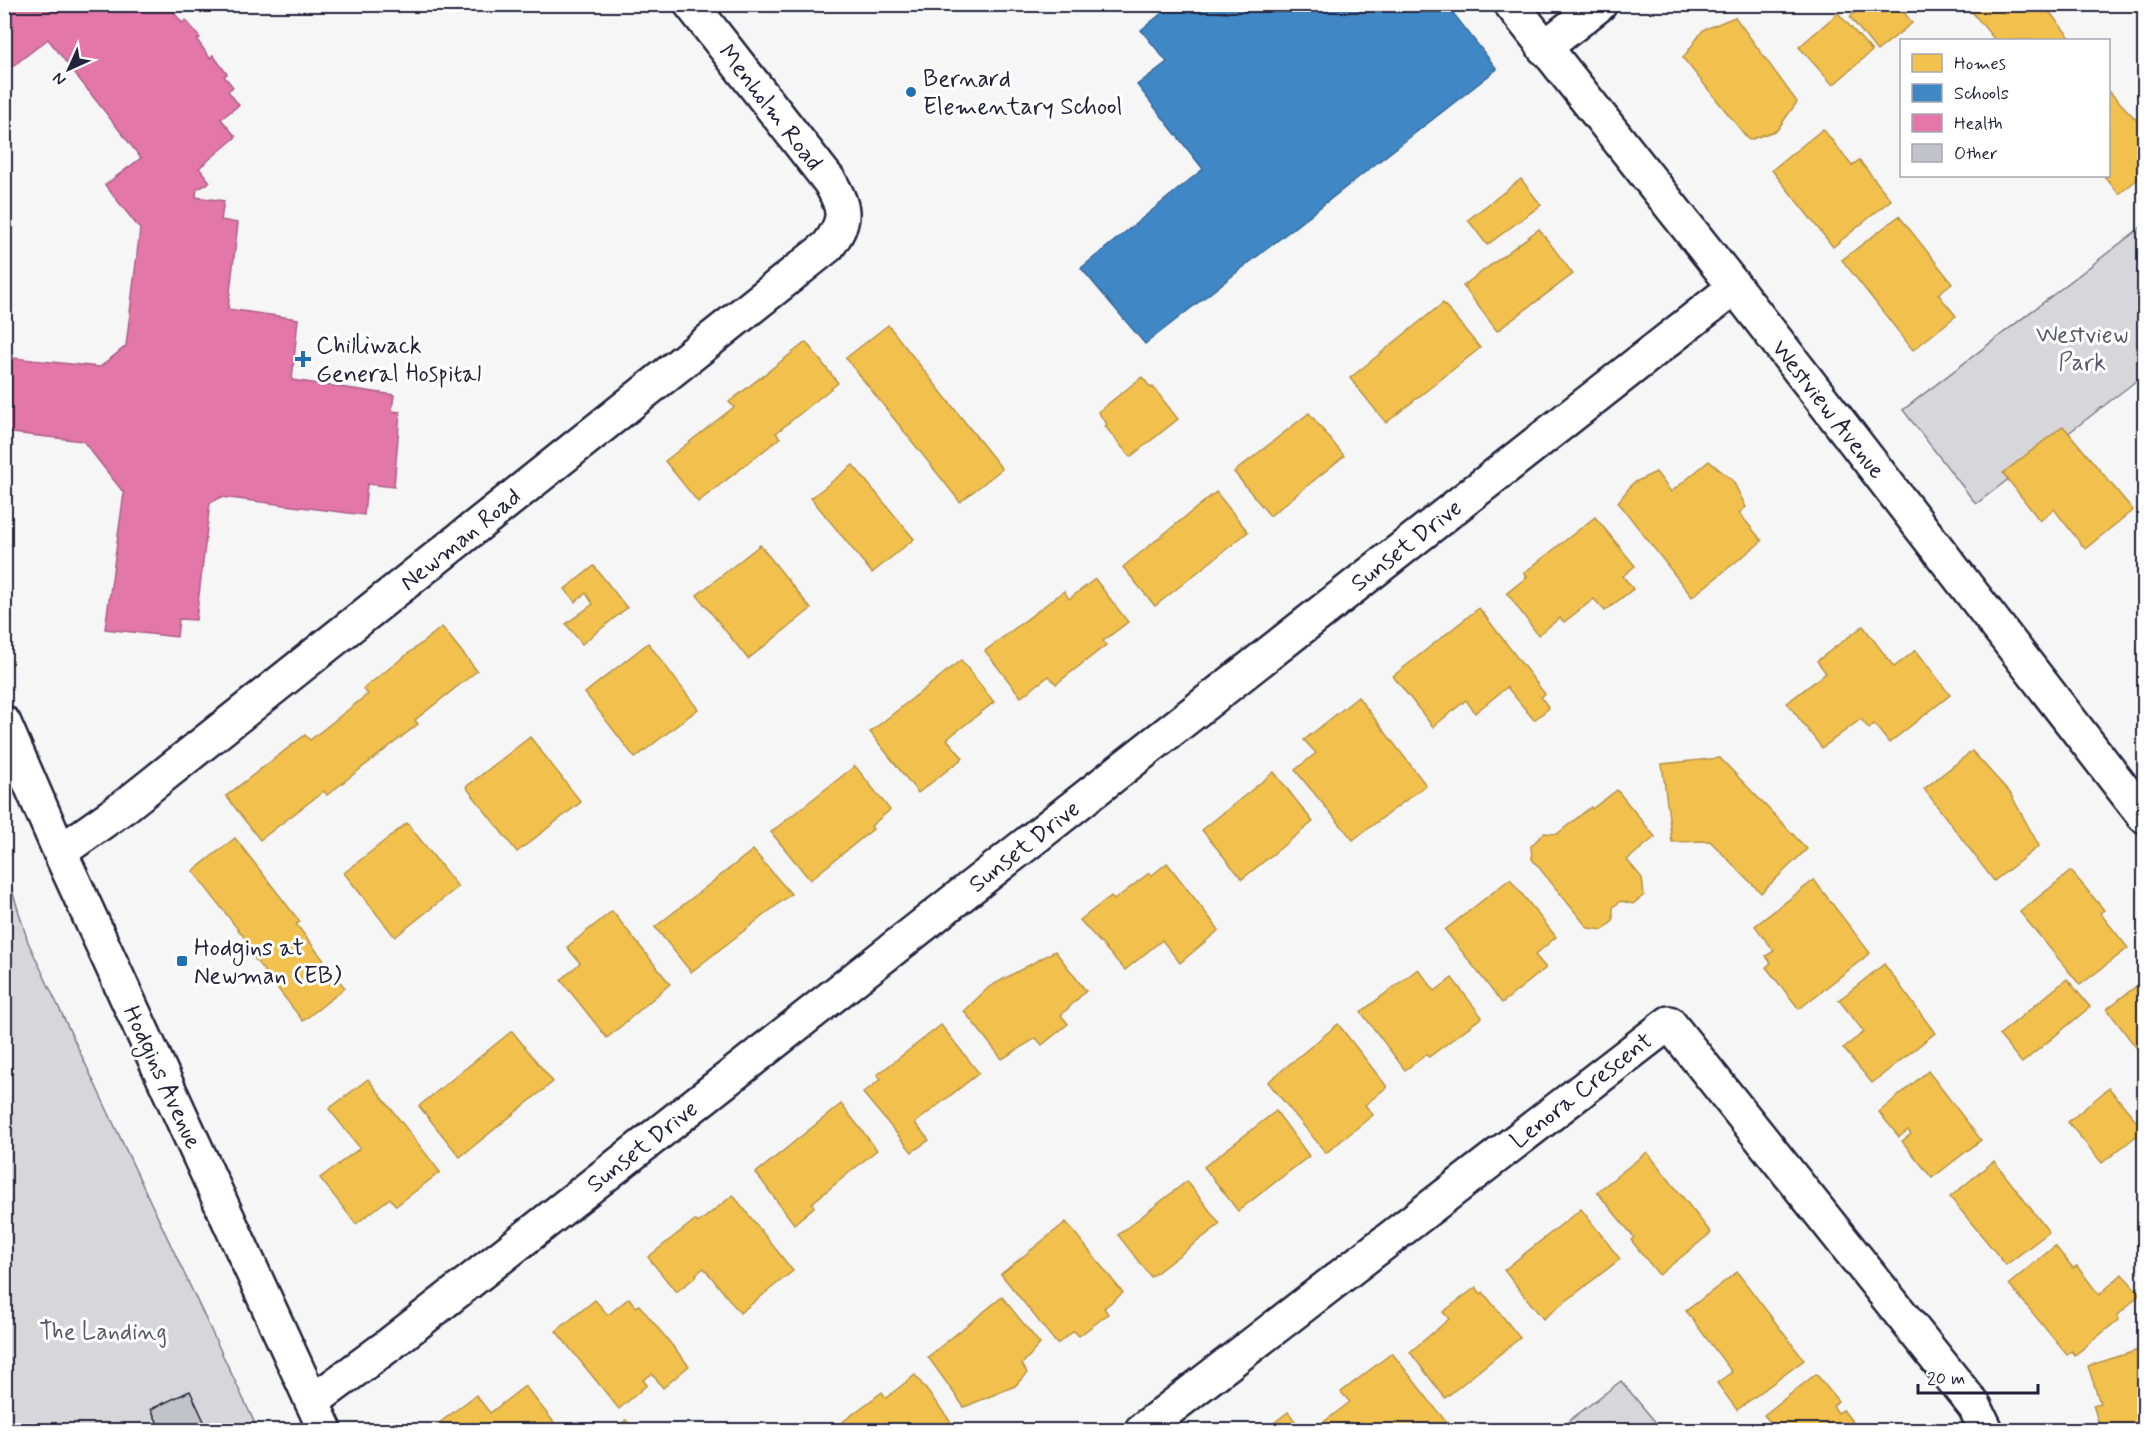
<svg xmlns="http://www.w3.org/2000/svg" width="2149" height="1435" font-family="Mynerve,sans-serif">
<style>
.green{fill:#d7d7db;stroke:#7c7c8b;stroke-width:1.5}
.homes{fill:#f2c14e;stroke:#b49148;stroke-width:1.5}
.schools{fill:#3f88c5;stroke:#36699c;stroke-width:1.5}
.health{fill:#e377a8;stroke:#a95e87;stroke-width:1.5}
.building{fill:#c2c2c9;stroke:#22223b;stroke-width:1.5}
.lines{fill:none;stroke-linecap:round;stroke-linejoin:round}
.minor-casing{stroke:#22223b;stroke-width:38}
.tertiary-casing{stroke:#22223b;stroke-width:38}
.minor{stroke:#fff;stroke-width:33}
.tertiary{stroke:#fff;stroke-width:33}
.poi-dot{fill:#1f6fb2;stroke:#fff;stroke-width:2}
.labels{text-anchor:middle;stroke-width:6;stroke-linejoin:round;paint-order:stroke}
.poi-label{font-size:24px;fill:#22223b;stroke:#fff;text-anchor:start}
.street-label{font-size:24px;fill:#22223b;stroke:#fff}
.park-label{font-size:24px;fill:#58586b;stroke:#fff}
</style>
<rect width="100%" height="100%" fill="#f6f6f7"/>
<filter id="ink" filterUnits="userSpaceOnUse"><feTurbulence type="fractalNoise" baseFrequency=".0167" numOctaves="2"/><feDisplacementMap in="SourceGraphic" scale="12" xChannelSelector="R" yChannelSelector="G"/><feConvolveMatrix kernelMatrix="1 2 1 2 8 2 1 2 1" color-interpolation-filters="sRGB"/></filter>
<g filter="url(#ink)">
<g class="green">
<path d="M2144 225V375L1976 504 1903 410Z"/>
<path d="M4 864 28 942 258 1430H5Z"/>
<path d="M1621 1381 1662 1430H1557Z"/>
</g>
<g class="homes">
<path d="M1865 4H1898L1912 23 1877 51 1850 17Z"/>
<path d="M1970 4H2043L2072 40H1995L1968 7Z"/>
<path d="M1838 13 1872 51 1833 85 1799 47Z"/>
<path d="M1735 17 1797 102 1777 130 1749 140 1683 58 1703 30Z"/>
<path d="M2108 90 2144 128V174L2119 194 2104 176H2108Z"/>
<path d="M1823 129 1852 166 1859 160 1891 200 1833 247 1772 170Z"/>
<path d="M1521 179 1541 205 1487 245 1468 220Z"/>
<path d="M1899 216 1952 283 1938 294 1956 316 1913 350 1842 260Z"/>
<path d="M1539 229 1573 274 1497 331 1463 286Z"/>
<path d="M1443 303 1480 348 1386 423 1350 378Z"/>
<path d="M888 325 1002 469 960 502 846 358Z"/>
<path d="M806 342 838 383 776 433 780 438 698 502 665 461 734 407 729 402Z"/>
<path d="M1142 377 1151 388 1153 387 1178 419 1130 457 1105 426 1107 424 1098 412Z"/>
<path d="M1309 413 1344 456 1270 516 1234 472Z"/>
<path d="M2063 426 2133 510 2085 549 2054 509 2040 521 2003 473Z"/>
<path d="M1709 461 1733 481 1746 507 1739 513 1762 541 1692 597 1618 502 1633 483 1656 472 1671 492Z"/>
<path d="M853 465 914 539 872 573 811 498Z"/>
<path d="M1216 492 1248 532 1155 606 1123 567Z"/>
<path d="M1595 517 1635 566 1623 576 1633 589 1605 611 1594 599 1564 622 1560 618 1538 635 1507 593 1527 577 1524 573Z"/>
<path d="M760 545 811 609 748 659 697 595Z"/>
<path d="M594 566 627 608 582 644 566 624 593 604 586 593 575 602 565 589Z"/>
<path d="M1095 579 1128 622 1103 641 1106 645 1056 684 1049 676 1021 697 985 651 1064 591 1069 599Z"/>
<path d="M1479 608 1545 694 1541 697 1549 708 1534 720 1507 687 1475 713 1466 700 1433 727 1393 676Z"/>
<path d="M1863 626 1894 667 1916 650 1950 695 1889 743 1874 724 1869 729 1861 719 1822 748 1787 703 1826 673 1817 661Z"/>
<path d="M442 627 477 671 415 720 418 724 327 795 324 791 260 840 226 796 305 735 310 740 368 694 363 689Z"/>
<path d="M648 643 698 709 635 758 585 693Z"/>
<path d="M961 660 994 702 947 739 963 758 918 793 870 732Z"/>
<path d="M1358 697 1426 785 1353 840 1295 770 1316 753 1304 740Z"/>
<path d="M530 737 581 802 517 852 466 787Z"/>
<path d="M1972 751 2010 793 2039 846 1994 881 1924 789Z"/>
<path d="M1720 758 1807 849 1761 893 1710 841 1672 842 1662 764Z"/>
<path d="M855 766 890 810 871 826 873 829 810 880 771 832Z"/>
<path d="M1274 772 1313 822 1242 879 1202 830Z"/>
<path d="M1617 790 1655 837 1627 860 1642 878 1644 895 1633 904 1621 901 1613 907V921L1603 930 1588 928 1532 859 1531 846 1544 833 1557 834 1591 807 1592 809Z"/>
<path d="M407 823 458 887 395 937 344 873Z"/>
<path d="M235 838 300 922 296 924 345 988 303 1021 243 944 247 941 193 871Z"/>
<path d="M753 850 791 894 691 972 655 927Z"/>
<path d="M1167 863 1219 930 1180 963 1162 940 1125 970 1080 920 1111 896 1114 900 1149 873 1151 876Z"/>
<path d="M2071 871 2104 910 2100 913 2128 948 2080 985 2020 912Z"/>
<path d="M1510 879 1556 937 1535 955 1546 968 1502 1003 1445 930Z"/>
<path d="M1814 880 1870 953 1799 1009 1766 967 1771 963 1766 956 1774 951 1755 926Z"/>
<path d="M612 911 670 984 607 1038 561 980 580 963 567 947Z"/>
<path d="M1055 951 1086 991 1061 1015 1068 1024 1042 1045 1036 1038 1002 1059 964 1011 989 987Z"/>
<path d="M1884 964 1935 1033 1872 1083 1843 1048 1864 1032 1839 1000Z"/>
<path d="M1418 969 1435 991 1452 978 1482 1017 1429 1057 1427 1054 1405 1070 1361 1012Z"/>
<path d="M2067 979 2090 1007 2022 1063 1999 1035Z"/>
<path d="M2144 980V1058L2107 1009Z"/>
<path d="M1338 1024 1387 1087 1365 1105 1373 1115 1326 1153 1268 1082Z"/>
<path d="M941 1025 979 1073 915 1123 929 1140 912 1152 863 1093 881 1079 877 1075Z"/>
<path d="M512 1031 553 1082 460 1157 419 1106Z"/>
<path d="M1928 1071 1981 1140 1932 1178 1902 1141 1911 1134 1908 1130 1899 1137 1879 1112Z"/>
<path d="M368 1079 440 1172 396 1206 390 1198 356 1224 320 1178 360 1148 329 1109Z"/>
<path d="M2109 1088 2144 1130 2102 1163 2068 1122Z"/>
<path d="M841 1104 877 1150 812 1203 814 1207 794 1224 756 1173Z"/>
<path d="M1276 1111 1309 1156 1238 1211 1204 1167Z"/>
<path d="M1647 1152 1711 1233 1659 1275 1631 1240 1634 1237 1597 1192Z"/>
<path d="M1994 1161 2049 1232 2006 1265 1950 1197Z"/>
<path d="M1187 1181 1220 1224 1151 1277 1118 1235Z"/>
<path d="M733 1195 793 1271 740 1313 704 1268 696 1274 697 1276 676 1292 648 1257 695 1220 698 1223Z"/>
<path d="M1581 1209 1620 1259 1543 1319 1504 1270Z"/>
<path d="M1066 1222 1123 1293 1104 1308 1108 1314 1079 1336 1074 1331 1057 1344 1001 1274Z"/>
<path d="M2055 1246 2073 1268 2077 1266 2099 1295 2122 1274 2140 1294 2117 1316 2119 1319 2075 1355 2072 1351 2067 1355 2009 1284Z"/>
<path d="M1737 1272 1804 1360 1737 1410 1717 1383 1732 1372 1686 1311Z"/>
<path d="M1476 1287 1481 1294 1483 1292 1520 1338 1445 1398 1410 1352 1449 1319 1443 1312Z"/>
<path d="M1002 1297 1040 1344 1022 1364 1027 1373 1015 1386 964 1407 928 1357Z"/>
<path d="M629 1298 636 1307 639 1305 689 1366 663 1388 652 1374 643 1380 647 1385 619 1409 556 1331 595 1300 608 1315Z"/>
<path d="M2142 1349 2144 1356V1430H2101L2093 1405 2100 1403 2088 1366Z"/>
<path d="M1392 1353 1450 1427 1446 1430H1320L1317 1427 1350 1402 1341 1392Z"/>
<path d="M1816 1374 1838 1401 1833 1406 1838 1413 1843 1410 1859 1430H1777L1764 1415Z"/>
<path d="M915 1375 954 1426 948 1430H832L882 1392 886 1398Z"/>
<path d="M525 1386 560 1430H437L434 1427 476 1395 490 1413Z"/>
<path d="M1288 1412 1302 1430H1265Z"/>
<path d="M626 1420 634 1430H612Z"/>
</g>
<path class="schools" d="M1173 4H1446L1497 69 1145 344 1081 268 1203 169 1137 85 1167 62 1141 30Z"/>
<path class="health" d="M4 4H171L170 7 182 23 186 20 200 38 197 40 210 58 213 55 227 74 224 76 233 87 228 91 239 105 221 119 236 137 199 168 210 182 202 187 197 188 196 197 224 201 221 220 238 223 228 309 298 319 292 380 394 395 392 411 400 412 394 487 367 484 364 515 221 497 210 503 196 620 179 619 177 637 105 629 124 493 83 441 4 432V357L100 367 126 346 140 229 105 185 141 158 48 39 4 73Z"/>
<path class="building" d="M190 1391 208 1430H161L151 1409Z"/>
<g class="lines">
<defs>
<g id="minor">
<path d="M1511 4 1735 287 2144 816"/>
<path d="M1544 48 1600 4"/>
<path d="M60 852 125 806 828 246C847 220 846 210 830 182L691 4"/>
<path d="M312 1402 389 1345 1735 287"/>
<path d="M1142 1430 1669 1023 1975 1407 1986 1430"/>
</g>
<path id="tertiary" d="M4 723 60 852 325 1430"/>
</defs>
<use href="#minor" class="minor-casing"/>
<use href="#tertiary" class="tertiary-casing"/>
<use href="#minor" class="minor"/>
<use href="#tertiary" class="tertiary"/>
</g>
</g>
<g class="poi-dot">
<circle cx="911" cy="92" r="6"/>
<path d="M300 350h6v6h6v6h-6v6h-6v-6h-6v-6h6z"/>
<rect x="176" y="955" width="12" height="12" rx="3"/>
</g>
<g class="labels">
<g class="poi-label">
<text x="923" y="86">Bernard<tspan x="923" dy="28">Elementary School</tspan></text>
<text x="316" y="353">Chilliwack<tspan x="316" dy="28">General Hospital</tspan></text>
<text x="194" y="955">Hodgins at<tspan x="194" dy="28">Newman (EB)</tspan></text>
</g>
<g class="street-label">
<text transform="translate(771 107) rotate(52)" y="8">Menholm Road</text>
<text transform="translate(1829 409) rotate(52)" y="8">Westview Avenue</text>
<text transform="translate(460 539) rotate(-39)" y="8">Newman Road</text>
<text transform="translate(1406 545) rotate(-38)" y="8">Sunset Drive</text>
<text transform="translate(1024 846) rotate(-38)" y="8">Sunset Drive</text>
<text transform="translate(163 1077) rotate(65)" y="8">Hodgins Avenue</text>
<text transform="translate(1581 1090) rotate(-38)" y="8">Lenora Crescent</text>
<text transform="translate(642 1146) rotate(-38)" y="8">Sunset Drive</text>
</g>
<g class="park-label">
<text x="2082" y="342">Westview<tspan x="2082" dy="28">Park</tspan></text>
<text x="103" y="1339">The Landing</text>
</g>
</g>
<rect width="2149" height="1435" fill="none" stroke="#fff" stroke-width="24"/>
<rect x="12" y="12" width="2125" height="1411" fill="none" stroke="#22223b" stroke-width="2" filter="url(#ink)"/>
<rect x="1900" y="39" width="210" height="138" fill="#ffffff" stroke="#a7a7b1" stroke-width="1.5"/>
<rect x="1912" y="54" width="30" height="18" fill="#f2c14e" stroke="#a7a7b1" stroke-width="1.5"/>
<text x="1954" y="69" font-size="18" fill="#22223b">Homes</text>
<rect x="1912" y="84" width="30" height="18" fill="#3f88c5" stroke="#a7a7b1" stroke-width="1.5"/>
<text x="1954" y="99" font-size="18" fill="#22223b">Schools</text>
<rect x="1912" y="114" width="30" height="18" fill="#e377a8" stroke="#a7a7b1" stroke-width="1.5"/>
<text x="1954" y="129" font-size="18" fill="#22223b">Health</text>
<rect x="1912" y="144" width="30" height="18" fill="#c2c2c9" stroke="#a7a7b1" stroke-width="1.5"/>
<text x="1954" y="159" font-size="18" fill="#22223b">Other</text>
<g transform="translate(69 69) rotate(225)" stroke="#ffffff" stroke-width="4.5" paint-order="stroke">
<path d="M0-4.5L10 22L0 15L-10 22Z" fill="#22223b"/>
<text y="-9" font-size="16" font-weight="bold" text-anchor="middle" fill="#22223b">N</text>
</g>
<path d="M1918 1384v9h120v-9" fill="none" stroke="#22223b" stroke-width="3"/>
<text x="1927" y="1384" font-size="18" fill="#22223b" stroke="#ffffff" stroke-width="4.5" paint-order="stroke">20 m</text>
</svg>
